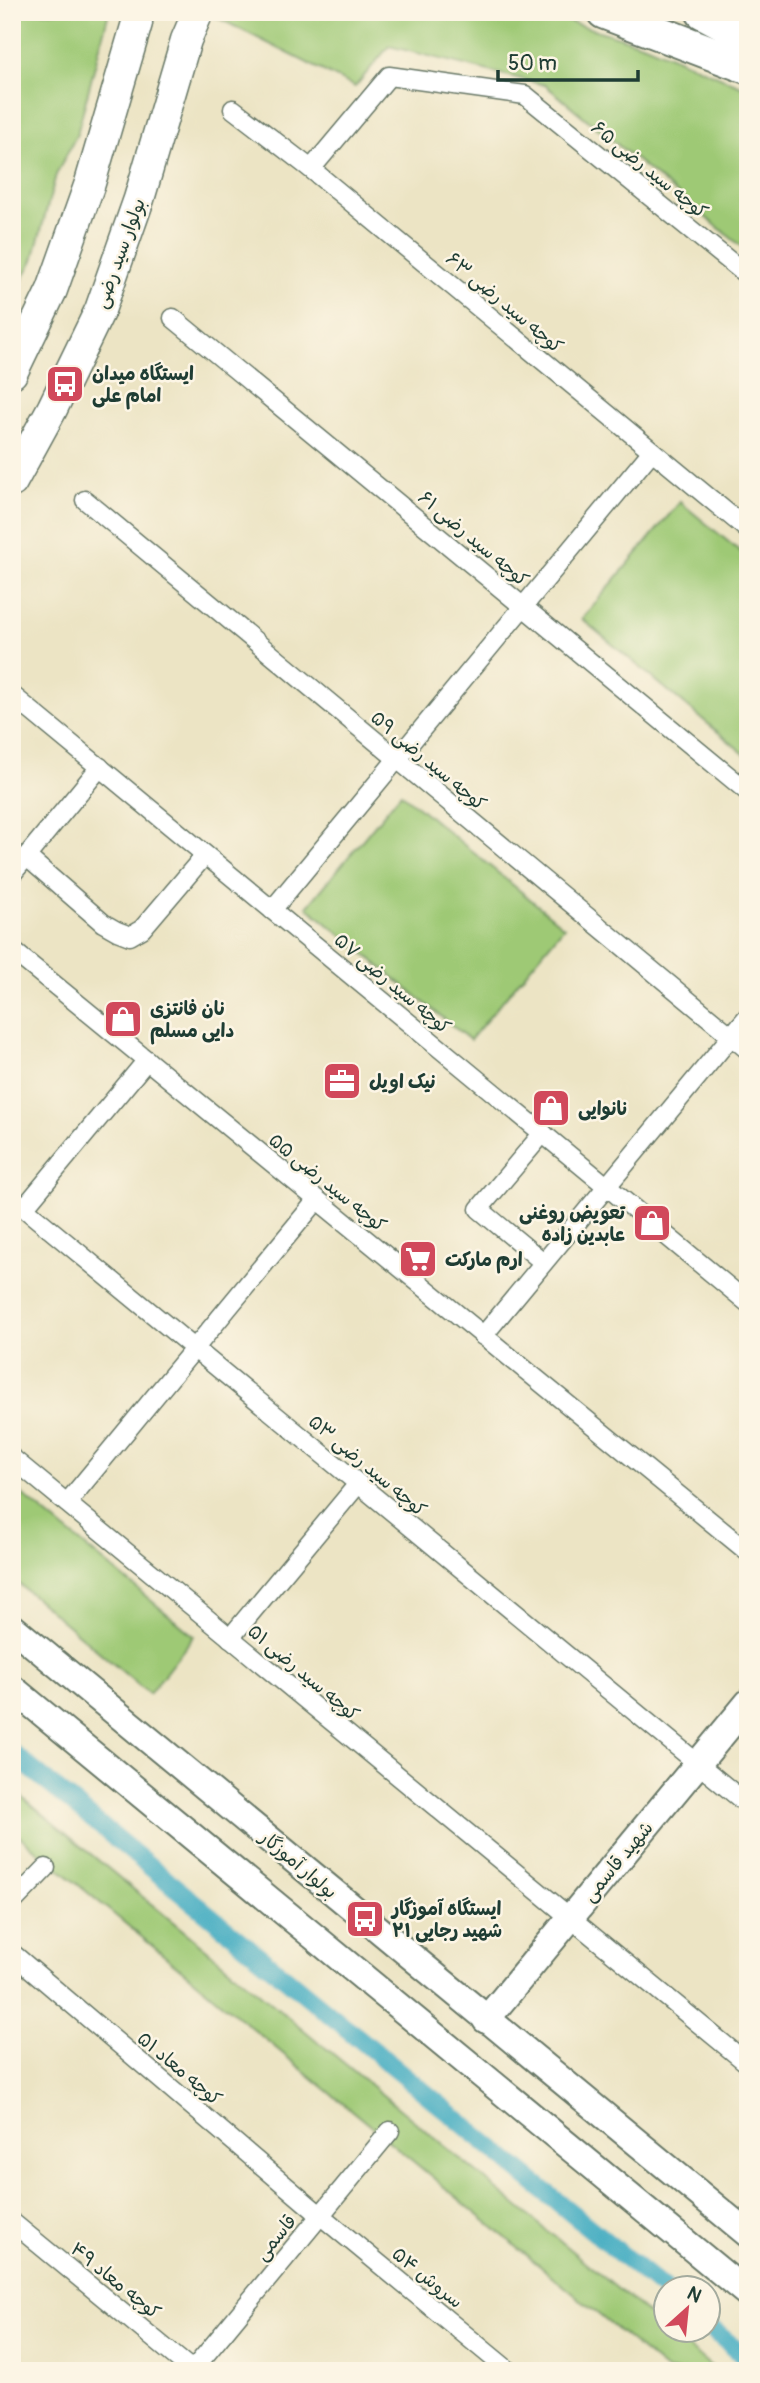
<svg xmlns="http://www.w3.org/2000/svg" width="760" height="2383" font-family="Pangolin,'Playpen Sans Arabic',sans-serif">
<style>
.green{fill:#9ec975;stroke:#5e8354;stroke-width:2}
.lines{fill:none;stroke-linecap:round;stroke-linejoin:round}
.canal{stroke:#41abc1;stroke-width:19}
.street-casing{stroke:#677766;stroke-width:21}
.secondary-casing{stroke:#677766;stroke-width:30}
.primary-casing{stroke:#677766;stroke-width:33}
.highway-casing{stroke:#677766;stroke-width:37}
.street{stroke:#fff;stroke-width:18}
.secondary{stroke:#fff;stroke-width:26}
.primary{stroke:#fff;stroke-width:30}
.highway{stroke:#fff;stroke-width:33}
.labels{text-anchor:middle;stroke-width:5;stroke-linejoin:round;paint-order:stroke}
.street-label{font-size:19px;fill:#1f3d34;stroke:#fcf5e5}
.poi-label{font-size:19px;font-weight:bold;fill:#1f3d34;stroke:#fcf5e5;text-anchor:start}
</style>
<rect width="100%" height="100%" fill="#fcf5e5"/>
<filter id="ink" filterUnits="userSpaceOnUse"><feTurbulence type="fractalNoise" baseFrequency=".0143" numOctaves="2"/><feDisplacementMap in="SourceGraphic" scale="14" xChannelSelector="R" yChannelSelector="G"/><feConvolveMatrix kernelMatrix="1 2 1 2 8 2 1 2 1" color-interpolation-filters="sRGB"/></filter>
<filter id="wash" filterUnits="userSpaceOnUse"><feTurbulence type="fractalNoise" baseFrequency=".00686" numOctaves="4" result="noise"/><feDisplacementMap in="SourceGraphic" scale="28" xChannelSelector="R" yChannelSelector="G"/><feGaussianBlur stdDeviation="1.57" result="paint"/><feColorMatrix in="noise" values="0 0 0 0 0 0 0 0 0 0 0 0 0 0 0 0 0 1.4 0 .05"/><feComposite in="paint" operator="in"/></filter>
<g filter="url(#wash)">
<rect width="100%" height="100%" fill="#ece4c4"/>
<g class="green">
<path d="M12 12H109L77 134 56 175 33 260 12 298Z"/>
<path d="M211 12H537L645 45 748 89V252L545 85 389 46 355 87 210 14Z"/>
<path d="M680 502 748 558V757L582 619Z"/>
<path d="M401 793 564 927 470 1040 307 907Z"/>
<path d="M12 1486 194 1636 149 1694 12 1578Z"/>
<path d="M12 1789 665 2328 666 2330 668 2331 717 2371H667L12 1830Z"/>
</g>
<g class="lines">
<g class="canal">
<path d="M12 1753 666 2291"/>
<path d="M708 2326 748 2359"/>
</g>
</g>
</g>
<g filter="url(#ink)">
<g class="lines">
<defs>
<g id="street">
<path d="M233 109 311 169 748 530"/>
<path d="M311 169 389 76 525 95 748 276"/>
<path d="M173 318 748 792"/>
<path d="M85 500 748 1050"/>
<path d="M12 695 748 1303"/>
<path d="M27 857 103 923 117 931 130 936 142 929 205 855"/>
<path d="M12 874 100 767"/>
<path d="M272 910 652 451"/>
<path d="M12 950 748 1552"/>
<path d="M543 1133 479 1209 543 1262"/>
<path d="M12 1198 748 1805"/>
<path d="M24 1208 147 1060"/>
<path d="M483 1336 748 1016"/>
<path d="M12 1458 748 2064"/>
<path d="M67 1503 317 1200"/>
<path d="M230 1638 358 1484"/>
<path d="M12 1903 46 1868"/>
<path d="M12 1953 320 2215 509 2371"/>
<path d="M12 2222 193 2371"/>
<path d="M192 2371 390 2131"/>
</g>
<g id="secondary">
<path d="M12 1627 748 2234"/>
<path d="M12 1688 748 2294"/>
<path d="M486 2020 748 1703"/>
</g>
<g id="primary">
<path d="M12 373 52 290 90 183 137 23V12"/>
<path d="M12 482 52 409 100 310 139 199 186 40 198 12"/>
</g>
<g id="highway">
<path d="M604 12 748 67"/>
<path d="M703 12 748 36"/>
</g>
</defs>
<use href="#street" class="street-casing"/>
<use href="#secondary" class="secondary-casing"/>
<use href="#primary" class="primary-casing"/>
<use href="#highway" class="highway-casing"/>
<use href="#street" class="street"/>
<use href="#secondary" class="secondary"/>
<use href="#primary" class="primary"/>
<use href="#highway" class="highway"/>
</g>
</g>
<defs>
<symbol id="bus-square" viewBox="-11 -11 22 22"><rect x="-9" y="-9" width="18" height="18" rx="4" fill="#d1495b" stroke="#fcf5e5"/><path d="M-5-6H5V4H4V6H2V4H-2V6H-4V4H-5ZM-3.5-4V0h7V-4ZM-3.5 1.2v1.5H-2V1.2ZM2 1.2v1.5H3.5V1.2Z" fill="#fff"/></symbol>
<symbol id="shop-square" viewBox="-11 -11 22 22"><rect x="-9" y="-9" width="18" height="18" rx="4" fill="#d1495b" stroke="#fcf5e5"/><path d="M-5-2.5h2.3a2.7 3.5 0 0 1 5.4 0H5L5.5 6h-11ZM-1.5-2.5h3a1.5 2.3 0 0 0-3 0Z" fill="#fff"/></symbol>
<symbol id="office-square" viewBox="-11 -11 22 22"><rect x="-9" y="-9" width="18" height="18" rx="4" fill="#d1495b" stroke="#fcf5e5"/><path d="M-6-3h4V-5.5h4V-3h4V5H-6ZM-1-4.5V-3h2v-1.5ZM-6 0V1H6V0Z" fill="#fff"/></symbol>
<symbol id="supermarket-square" viewBox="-11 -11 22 22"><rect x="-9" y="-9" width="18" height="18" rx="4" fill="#d1495b" stroke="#fcf5e5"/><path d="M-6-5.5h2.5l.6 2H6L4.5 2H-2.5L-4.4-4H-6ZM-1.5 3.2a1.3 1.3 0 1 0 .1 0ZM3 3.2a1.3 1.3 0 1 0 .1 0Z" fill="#fff"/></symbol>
</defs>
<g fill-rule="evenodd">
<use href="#bus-square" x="43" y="362" width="44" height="44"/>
<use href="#shop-square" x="101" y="997" width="44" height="44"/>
<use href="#office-square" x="320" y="1059" width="44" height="44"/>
<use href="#shop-square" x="529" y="1086" width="44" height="44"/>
<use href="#shop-square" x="630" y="1201" width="44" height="44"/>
<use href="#supermarket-square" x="396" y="1237" width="44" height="44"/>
<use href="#bus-square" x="343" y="1897" width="44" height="44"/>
</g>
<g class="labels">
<g class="street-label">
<text transform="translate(650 169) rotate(39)" y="7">کوچه سید رضی ۶۵</text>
<text transform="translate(119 253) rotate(-70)" y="7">بولوار سید رضی</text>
<text transform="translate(505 302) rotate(40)" y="7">کوچه سید رضی ۶۳</text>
<text transform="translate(474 538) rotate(40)" y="7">کوچه سید رضی ۶۱</text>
<text transform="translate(429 760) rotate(40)" y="7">کوچه سید رضی ۵۹</text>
<text transform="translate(393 983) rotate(40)" y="7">کوچه سید رضی ۵۷</text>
<text transform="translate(328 1182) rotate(39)" y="7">کوچه سید رضی ۵۵</text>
<text transform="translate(368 1465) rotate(40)" y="7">کوچه سید رضی ۵۳</text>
<text transform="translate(304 1672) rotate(40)" y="7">کوچه سید رضی ۵۱</text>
<text transform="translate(617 1861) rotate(-50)" y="7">شهید قاسمی</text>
<text transform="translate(299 1864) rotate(40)" y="7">بولوار آموزگار</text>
<text transform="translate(180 2068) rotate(40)" y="7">کوچه معاد ۵۱</text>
<text transform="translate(275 2237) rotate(-50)" y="7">قاسمی</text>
<text transform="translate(428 2277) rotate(39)" y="7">سروش ۵۴</text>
<text transform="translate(116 2280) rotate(39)" y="7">کوچه معاد ۴۹</text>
</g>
<g class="poi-label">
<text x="92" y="380">ایستگاه میدان<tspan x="92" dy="22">امام علی</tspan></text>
<text x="150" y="1015">نان فانتزی<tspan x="150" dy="22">دایی مسلم</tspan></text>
<text x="369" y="1088">نیک اویل</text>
<text x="578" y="1115">نانوایی</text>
<text x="625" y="1219" text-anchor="end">تعویض روغنی<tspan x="625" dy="22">عابدین زاده</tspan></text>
<text x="445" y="1266">ارم مارکت</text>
<text x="392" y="1915">ایستگاه آموزگار<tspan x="392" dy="22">شهید رجایی ۲۱</tspan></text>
</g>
</g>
<rect width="760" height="2383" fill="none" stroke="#fcf5e5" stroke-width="42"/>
<g transform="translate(687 2309) rotate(27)"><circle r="33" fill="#fcf5e5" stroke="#a4ab9e" stroke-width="2"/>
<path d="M0-5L12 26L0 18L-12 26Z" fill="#d1495b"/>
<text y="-10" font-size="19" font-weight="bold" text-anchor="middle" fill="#1f3d34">N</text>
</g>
<path d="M498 70v10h140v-10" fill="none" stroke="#1f3d34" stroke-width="3.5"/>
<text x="508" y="70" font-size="21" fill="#1f3d34" stroke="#fcf5e5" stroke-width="5" paint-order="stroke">50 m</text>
</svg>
